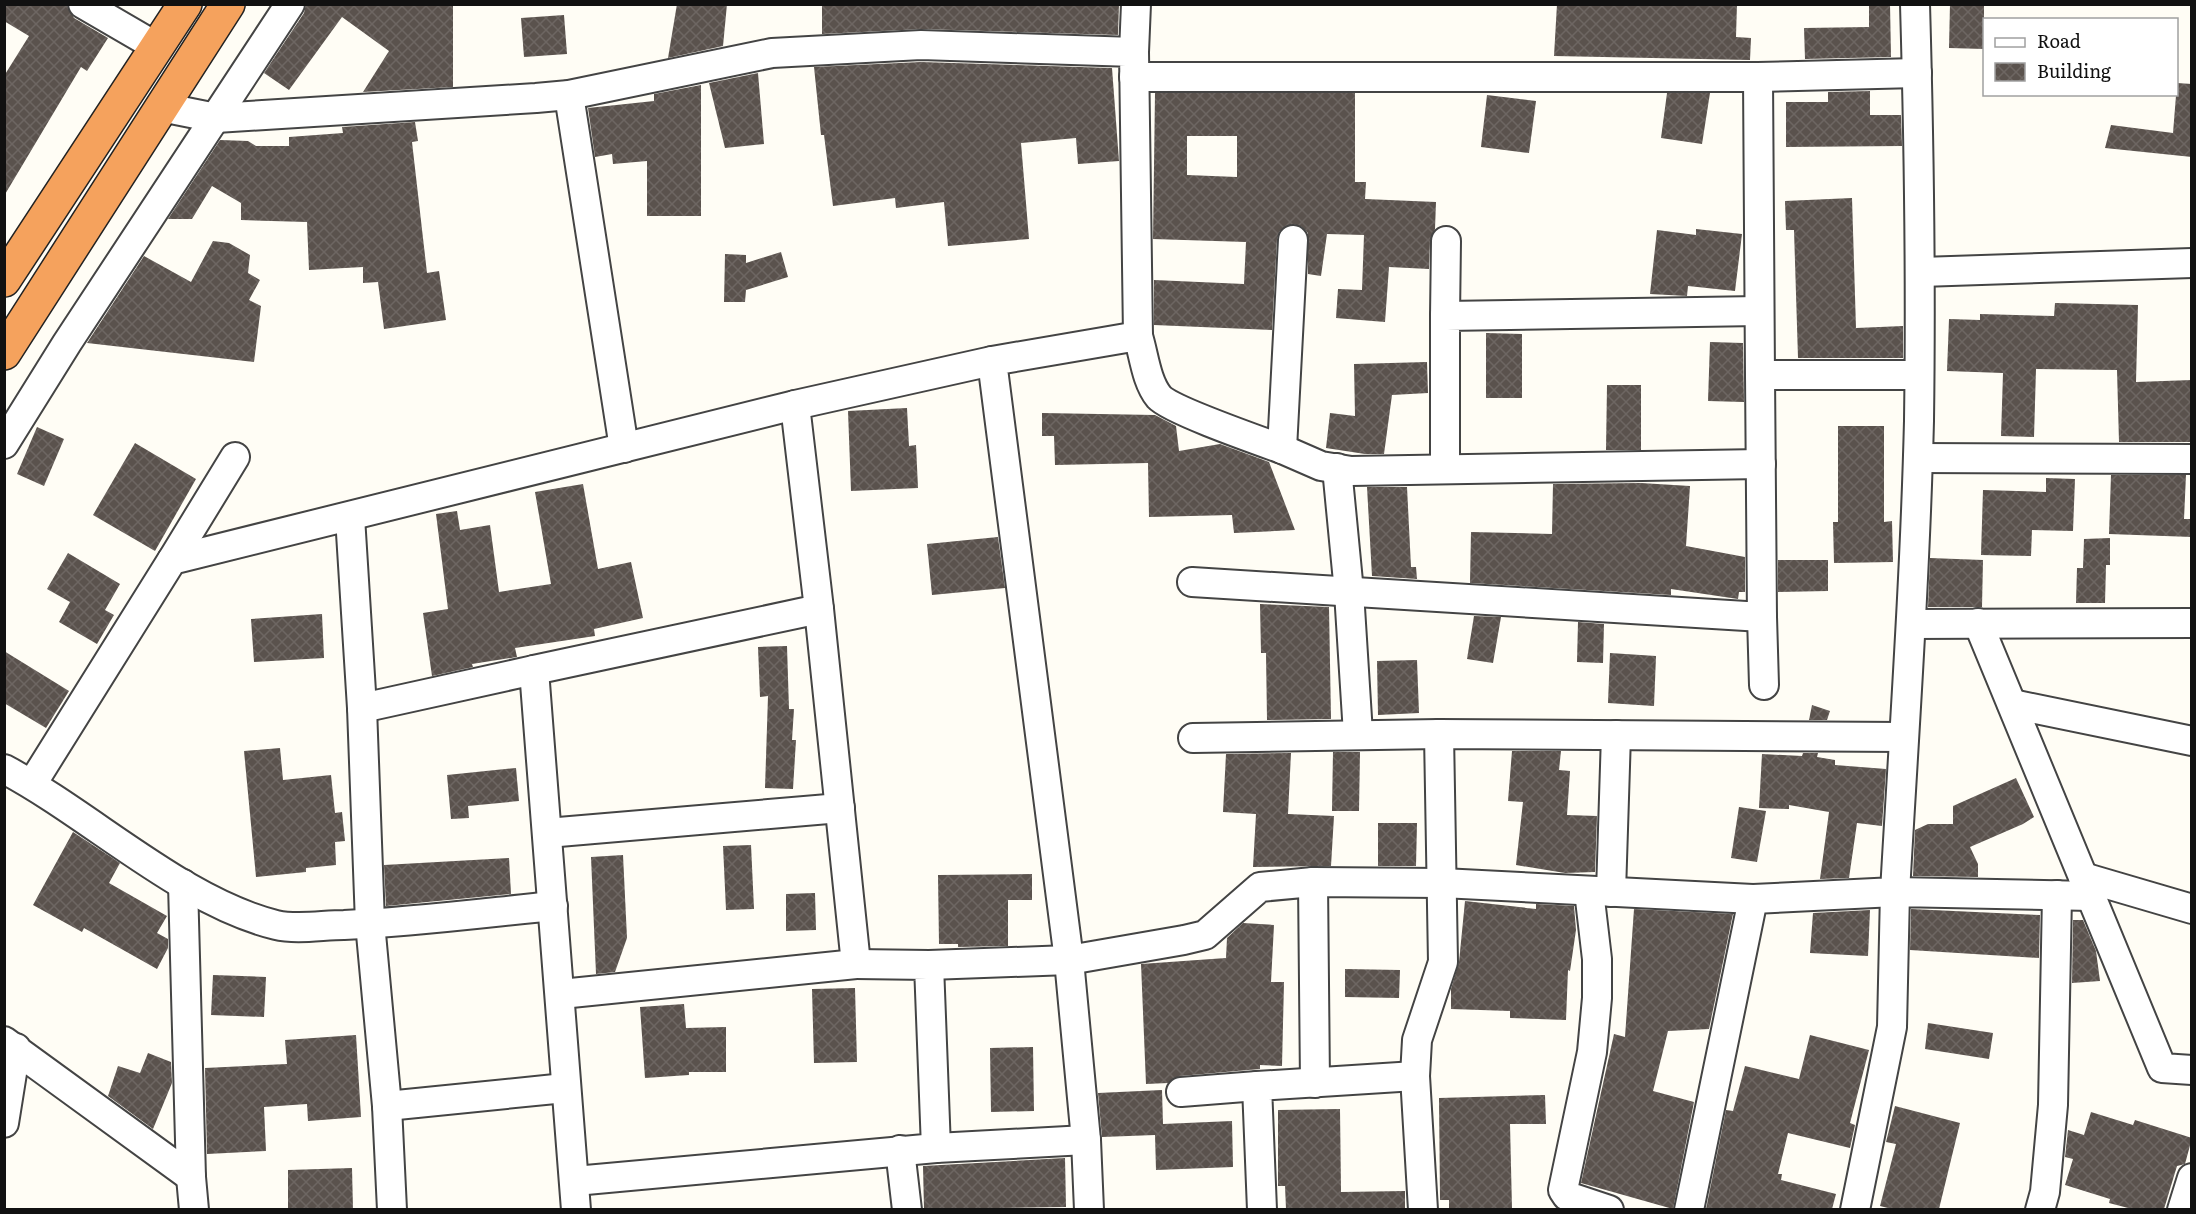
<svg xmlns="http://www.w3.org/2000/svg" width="2196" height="1214" viewBox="0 0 2196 1214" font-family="Literata,serif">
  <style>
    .building { fill: url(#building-cross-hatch); fill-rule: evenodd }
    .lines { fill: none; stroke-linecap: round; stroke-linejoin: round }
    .minor-casing { stroke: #444; stroke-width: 32 }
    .highway-casing { stroke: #222; stroke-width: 36 }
    .minor { stroke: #fff; stroke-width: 28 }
    .highway { stroke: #f5a25d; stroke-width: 33 }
  </style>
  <defs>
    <pattern id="building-cross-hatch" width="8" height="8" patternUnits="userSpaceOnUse" patternTransform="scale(1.5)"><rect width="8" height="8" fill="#5a524d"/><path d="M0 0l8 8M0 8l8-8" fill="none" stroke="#6d6662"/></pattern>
  </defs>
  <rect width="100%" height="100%" fill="#fffdf5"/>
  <g class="building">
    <polygon points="4,4 66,4 74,18 108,38 87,71 81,67 4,196 4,76 29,36 4,21"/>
    <polygon points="306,4 453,4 453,87 363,92 389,51 342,17 289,90 264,73 304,13"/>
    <polygon points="677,4 727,4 723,46 668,58"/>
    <polygon points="822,4 1119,4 1118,35 922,29 822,34"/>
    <polygon points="1557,4 1737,4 1736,37 1751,38 1750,60 1554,56"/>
    <polygon points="1869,4 1890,4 1891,57 1805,59 1804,28 1869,27"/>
    <polygon points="1950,4 1984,4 1984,49 1949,48"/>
    <polygon points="564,15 567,54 524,57 521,18"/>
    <polygon points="921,62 1112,68 1119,161 1078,164 1076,138 1021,143 1029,239 948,246 944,202 896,208 895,198 833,206 824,135 821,135 814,67"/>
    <polygon points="758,73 764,144 725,148 709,83"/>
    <polygon points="2177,83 2192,84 2192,157 2105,148 2111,125 2173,133"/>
    <polygon points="701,85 701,216 647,216 647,161 613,164 612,154 595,157 588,108 654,101 654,94"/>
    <polygon points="1870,91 1870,115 1901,115 1902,146 1786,147 1786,102 1828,102 1828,92"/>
    <path d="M1155 93H1355V182H1366L1365 199 1436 202 1435 229 1430 241 1429 269 1389 267 1385 322 1336 318 1338 289 1362 290 1364 235 1327 234 1321 276 1308 274V233L1302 227 1293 224 1280 231 1277 239 1272 330 1154 325V280L1244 284 1246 242 1153 239ZM1187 136H1237V177L1187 175Z"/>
    <polygon points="1667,93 1710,93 1702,144 1661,138"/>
    <polygon points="1487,95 1536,101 1529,153 1481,147"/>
    <polygon points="415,122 418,141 412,142 427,273 439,271 446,320 384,329 378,282 363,283 363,267 309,270 307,222 241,220 241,203 212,186 192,219 168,219 220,140 248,141 256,146 289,146 289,137 343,133 342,127"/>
    <polygon points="1852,198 1856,328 1903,326 1903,358 1798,358 1794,230 1786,230 1785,201"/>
    <polygon points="1696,229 1742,234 1735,291 1688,286 1687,296 1650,294 1657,230 1696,235"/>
    <polygon points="213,241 229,243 250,255 248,273 260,280 249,300 261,306 254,362 87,343 144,256 191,282"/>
    <polygon points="781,252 788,277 746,290 745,302 724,302 725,254 746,255 746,263"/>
    <polygon points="2055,303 2138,305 2136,382 2192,380 2192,442 2119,442 2117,370 2036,369 2034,437 2001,436 2003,373 1947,371 1949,319 1980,320 1980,314 2054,316"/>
    <polygon points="1486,333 1522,334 1522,398 1486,398"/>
    <polygon points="1710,342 1743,343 1744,402 1708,401"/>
    <polygon points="1427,362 1428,393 1392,395 1384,454 1365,454 1326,448 1330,413 1355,416 1354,364"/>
    <polygon points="1607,385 1641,385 1641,450 1606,450"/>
    <polygon points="907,408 909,446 916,445 918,488 851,491 848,411"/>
    <polygon points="1042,413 1155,415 1176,426 1179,451 1220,444 1269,462 1295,530 1234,533 1232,515 1149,517 1148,463 1055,465 1054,436 1042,436"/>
    <polygon points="1838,426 1884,426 1884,522 1892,521 1893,562 1834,563 1833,522 1838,522"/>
    <polygon points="37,427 64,439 44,486 17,474"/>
    <polygon points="135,443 196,479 155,551 93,515"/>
    <polygon points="2111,475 2186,475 2184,519 2192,519 2192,537 2109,534"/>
    <polygon points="2046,478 2075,479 2073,531 2032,530 2031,556 1981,555 1983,490 2046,492"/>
    <polygon points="1641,483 1690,486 1686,546 1745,557 1745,592 1739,592 1738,599 1671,589 1671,595 1470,583 1471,532 1552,534 1553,484"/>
    <polygon points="583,484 598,569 631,562 643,618 594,629 595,636 515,648 517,657 472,664 473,667 432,676 423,613 448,609 436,514 457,511 460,530 490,525 499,592 551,584 535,492"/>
    <polygon points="1367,487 1407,487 1411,567 1416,567 1417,579 1372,576"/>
    <polygon points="998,537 1005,588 932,595 927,544"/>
    <polygon points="2110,538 2110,565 2106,565 2105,603 2076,603 2077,568 2083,568 2084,539"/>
    <polygon points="68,553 120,584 105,610 114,615 97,644 59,622 70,602 47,589"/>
    <polygon points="1930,558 1983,560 1982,607 1928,607"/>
    <polygon points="1778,560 1828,560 1828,591 1778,592"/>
    <polygon points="1260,604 1329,607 1331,719 1267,720 1266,653 1261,653"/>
    <polygon points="322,614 324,658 254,662 251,619"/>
    <polygon points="1474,616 1501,617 1493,663 1467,659"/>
    <polygon points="1578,622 1604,624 1603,663 1577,662"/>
    <polygon points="787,646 789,709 794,709 792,740 796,740 793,789 765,788 768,696 760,697 758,647"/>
    <polygon points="4,651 69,691 46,728 4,703"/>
    <polygon points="1610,653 1656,656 1654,706 1608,703"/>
    <polygon points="1417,660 1419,713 1378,715 1377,661"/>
    <polygon points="1812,705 1830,711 1827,720 1809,720"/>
    <polygon points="280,748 283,780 331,775 335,813 342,812 345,841 335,842 336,865 306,868 306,872 256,877 244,751"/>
    <polygon points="1512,751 1561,751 1559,770 1570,771 1567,815 1597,816 1595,872 1565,873 1516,865 1523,802 1508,801"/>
    <polygon points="1333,752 1360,752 1359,811 1332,811"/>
    <polygon points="1291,753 1288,814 1334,816 1331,866 1253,867 1256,814 1223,812 1226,754"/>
    <polygon points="1803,753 1818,753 1817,757 1835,760 1835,765 1886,769 1882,826 1857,823 1849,878 1820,879 1829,812 1789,805 1789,809 1759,808 1762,754 1802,756"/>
    <polygon points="516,768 519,801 468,806 469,818 451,819 447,775"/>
    <polygon points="2016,778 2034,817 2023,824 1970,847 1978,864 1978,877 1913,876 1915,830 1928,824 1953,824 1953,806"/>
    <polygon points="1739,807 1766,811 1757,862 1731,858"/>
    <polygon points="1378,823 1417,823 1416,866 1378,866"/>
    <polygon points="73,832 120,863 109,883 167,916 157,933 168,939 168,948 157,969 84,928 82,932 33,905"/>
    <polygon points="751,845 754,909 726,910 723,846"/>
    <polygon points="623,855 627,938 615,972 596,974 591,857"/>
    <polygon points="509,858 511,894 386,906 384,865"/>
    <polygon points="1032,874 1032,900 1008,900 1008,946 958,947 958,944 939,944 938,875"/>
    <polygon points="815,893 816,930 786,931 786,894"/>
    <polygon points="1465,901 1536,909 1536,904 1574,906 1576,930 1570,971 1568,970 1566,1020 1510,1018 1510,1011 1451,1009 1451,989 1459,962"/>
    <polygon points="1634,909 1733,914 1709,1029 1668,1031 1653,1091 1694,1102 1673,1209 1581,1183 1614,1034 1625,1037"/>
    <polygon points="1911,909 2040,915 2039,958 1910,950"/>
    <polygon points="1870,910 1868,956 1810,953 1813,913"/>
    <polygon points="2073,920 2083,920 2096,951 2100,981 2072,983"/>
    <polygon points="1243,923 1274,925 1271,982 1284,982 1282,1066 1260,1065 1260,1069 1180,1076 1168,1083 1146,1084 1141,964 1226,958 1227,938"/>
    <polygon points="1345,969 1400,970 1399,998 1345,997"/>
    <polygon points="213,975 266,977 264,1017 211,1015"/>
    <polygon points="855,988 857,1062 814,1063 812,989"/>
    <polygon points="684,1004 686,1028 726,1027 726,1072 689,1072 689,1075 645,1078 640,1007"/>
    <polygon points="1928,1023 1993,1033 1989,1059 1925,1049"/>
    <polygon points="356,1035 361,1117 308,1121 307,1104 264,1107 266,1151 207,1154 205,1068 287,1064 285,1040"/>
    <polygon points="1810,1035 1869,1050 1850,1123 1855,1125 1850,1148 1788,1133 1778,1174 1782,1174 1781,1180 1836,1194 1832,1209 1706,1209 1726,1110 1733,1111 1745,1066 1799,1079"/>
    <polygon points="1033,1047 1034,1111 991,1112 990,1048"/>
    <polygon points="148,1053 171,1062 172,1083 153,1129 108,1096 118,1066 140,1073"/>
    <polygon points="1162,1090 1163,1124 1232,1121 1233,1167 1156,1170 1155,1135 1102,1137 1098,1093"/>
    <polygon points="1545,1095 1546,1124 1510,1124 1512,1209 1449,1209 1449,1200 1440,1200 1439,1098"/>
    <polygon points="1895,1106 1960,1123 1939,1209 1892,1209 1880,1206 1896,1144 1886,1142"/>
    <polygon points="1340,1109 1341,1192 1405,1191 1405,1209 1286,1209 1285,1186 1278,1186 1278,1110"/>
    <polygon points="2091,1112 2133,1125 2135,1120 2192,1138 2185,1164 2177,1166 2164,1209 2132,1209 2109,1203 2110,1199 2065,1185 2073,1159 2065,1157 2068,1130 2084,1135"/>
    <polygon points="1065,1158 1066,1207 924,1209 923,1166"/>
    <polygon points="352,1168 353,1209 288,1209 288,1170"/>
  </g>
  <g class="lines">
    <g class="minor-casing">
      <g id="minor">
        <polyline points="83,4 157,47"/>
        <polyline points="1134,52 1136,4"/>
        <polyline points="1134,77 1758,77 1917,73"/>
        <polyline points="1758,77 1760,375"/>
        <polyline points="569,95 624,448"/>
        <polyline points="161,107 216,118 536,98 569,95 772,53 921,45 1134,52 1138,336"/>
        <polyline points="1921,272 2192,263"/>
        <polyline points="1445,316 1446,241"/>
        <polyline points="4,444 67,343 290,4"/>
        <polyline points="1282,449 1321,466 1351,471 1761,464"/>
        <polyline points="1918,458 2192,459"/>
        <polyline points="1337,468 1349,592 1358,734"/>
        <polyline points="1445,468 1445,316 1759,311"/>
        <polyline points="350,517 362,708 370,923 387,1106 392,1210"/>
        <polyline points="172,560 235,457"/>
        <polyline points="1192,582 1762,617 1760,375 1919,375"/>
        <polyline points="1762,617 1764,685"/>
        <polyline points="1978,623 2162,1068 2192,1070"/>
        <polyline points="1911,624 2192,623"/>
        <polyline points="534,670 819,609 795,405 992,361"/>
        <polyline points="2012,704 2192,741"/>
        <polyline points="362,708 534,670 576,1210"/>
        <polyline points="1193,738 1439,734"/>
        <path d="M4 769C91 815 182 902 276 925 297 930 323 925 344 925 414 922 483 913 553 906"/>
        <polyline points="32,784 172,560 795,405"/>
        <polyline points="547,833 840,808"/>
        <polyline points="2083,877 2192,909"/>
        <polyline points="1589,891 1597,959 1597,998 1592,1052 1563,1190 1567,1196 1609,1210"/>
        <polyline points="1611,892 1616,735"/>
        <polyline points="929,965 1069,960 1184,940 1205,935 1260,887 1313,882"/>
        <polyline points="561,994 856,964 819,609"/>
        <polyline points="4,1041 191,1177 183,884"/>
        <polyline points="1315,1083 1313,882 1442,883 1753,899"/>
        <polyline points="1181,1092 1257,1086"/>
        <polyline points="387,1106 565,1088"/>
        <polyline points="4,1123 16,1048"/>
        <polyline points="936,1148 1086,1140"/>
        <polyline points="900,1150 907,1210"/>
        <polyline points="191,1177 194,1210"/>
        <polyline points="575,1181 936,1148 929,965 856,964"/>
        <path d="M1089 1210 1086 1140 1069 960 992 361 1138 336C1144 355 1146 381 1159 397 1171 410 1260 441 1282 449L1293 240"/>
        <polyline points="1262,1210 1257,1086 1415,1076"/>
        <polyline points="1423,1210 1415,1076 1417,1040 1443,962 1439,734 1904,737"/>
        <path d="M1689 1210 1753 899 1895 892C1904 735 1915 579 1919 421 1921 282 1919 144 1915 4"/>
        <polyline points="1855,1210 1892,1027 1895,892 2091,896"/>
        <polyline points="2040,1210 2045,1192 2053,1105 2057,895"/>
        <polyline points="2182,1210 2192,1178"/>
      </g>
    </g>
    <g class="highway-casing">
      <g id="highway">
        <polyline points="4,280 185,4"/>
        <polyline points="4,353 228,4"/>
      </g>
    </g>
    <use href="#minor" class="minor"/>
    <use href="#highway" class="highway"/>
  </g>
  <rect width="2196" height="1214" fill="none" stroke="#111111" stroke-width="12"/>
  <rect x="1983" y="18" width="195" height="78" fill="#ffffff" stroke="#a0a0a0" stroke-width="1.5"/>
  <rect x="1995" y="38" width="30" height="9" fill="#ffffff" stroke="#a0a0a0" stroke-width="1.5"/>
  <text x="2037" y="48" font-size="18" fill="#111111">Road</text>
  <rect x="1995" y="63" width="30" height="18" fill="url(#building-cross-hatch)" stroke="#a0a0a0" stroke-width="1.5"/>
  <text x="2037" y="78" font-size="18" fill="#111111">Building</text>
</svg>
